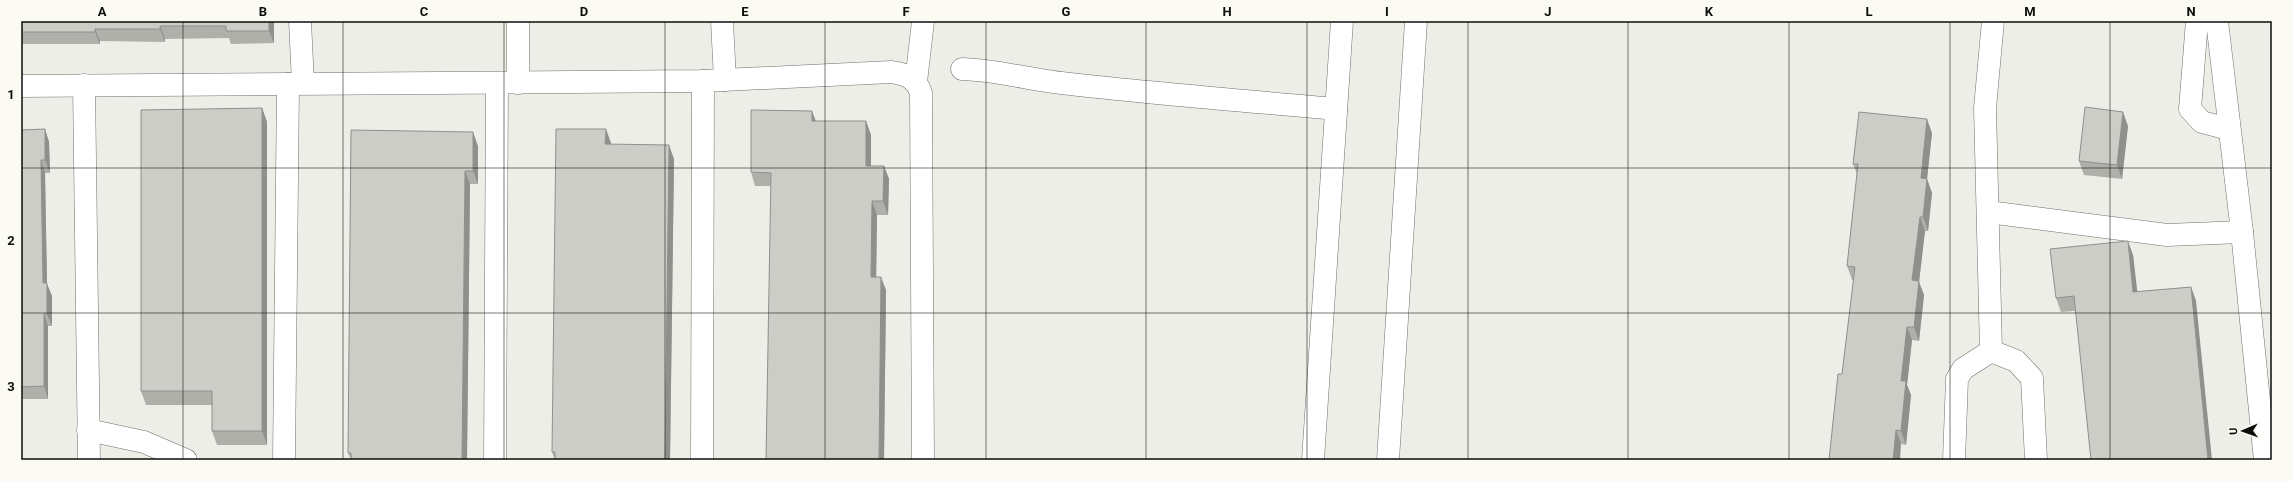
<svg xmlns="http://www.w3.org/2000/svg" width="2293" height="481" viewBox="0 0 2293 481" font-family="Roboto,sans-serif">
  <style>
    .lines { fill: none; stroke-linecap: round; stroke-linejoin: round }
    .minor-casing { stroke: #70716b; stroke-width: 23 }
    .tertiary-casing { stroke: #70716b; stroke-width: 23 }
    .minor { stroke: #fff; stroke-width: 22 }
    .tertiary { stroke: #fff; stroke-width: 22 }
    .wall { fill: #afb0aa }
    .shaded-wall { fill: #8f908b }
    .building { fill: #cccdc6; stroke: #8f908b }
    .grid { fill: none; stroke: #0c0c0a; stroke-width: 1; stroke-opacity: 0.55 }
    .neatline { fill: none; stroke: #0c0c0a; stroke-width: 1.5 }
    .grid-label { font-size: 13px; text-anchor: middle; font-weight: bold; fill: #0c0c0a }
  </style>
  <rect width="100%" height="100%" fill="#edeee7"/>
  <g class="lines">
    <g class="minor-casing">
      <g id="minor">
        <polyline points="300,21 303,83"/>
        <polyline points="722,21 725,80"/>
        <polyline points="2197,21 2190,109 2202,122 2228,129"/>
        <polyline points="2217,21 2242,232 2265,460"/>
        <path d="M962 69C999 70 1034 81 1070 84 1159 94 1247 101 1336 109"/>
        <polyline points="916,82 923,21"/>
        <polyline points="518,83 518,21"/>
        <polyline points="84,85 89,460"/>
        <path d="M21 86 703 81 891 72C906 74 916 78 921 93L923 460"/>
        <polyline points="1988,212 2167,235 2242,232"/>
        <polyline points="1991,351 1985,108 1993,21"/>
        <polyline points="1991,351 2016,361 2032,378 2036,460"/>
        <polyline points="88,430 144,442 186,460"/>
        <polyline points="284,460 288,84"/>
        <polyline points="495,460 497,83"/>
        <polyline points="702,460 703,81"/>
        <polyline points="1954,460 1957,379 1963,369 1991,351"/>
      </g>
    </g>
    <g class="tertiary-casing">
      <g id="tertiary">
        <polyline points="1313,460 1342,21"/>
        <polyline points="1388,460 1416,21"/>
      </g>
    </g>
    <use href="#minor" class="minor"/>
    <use href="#tertiary" class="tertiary"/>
  </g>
  <g class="wall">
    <polygon points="21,21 274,21 274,43 231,44 229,38 165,39 165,42 100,41 100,44 21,44"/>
    <polygon points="262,108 267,122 267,445 217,445 212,431 212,405 146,405 141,391"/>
    <polygon points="816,121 866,121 871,135 871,166 884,166 889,179 888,215 877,215 876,277 886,290 884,460 766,460 771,186 755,186 751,172"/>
    <polygon points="2128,126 2122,179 2084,175 2079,161"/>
    <polygon points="45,129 49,142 50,173 45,173 47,284 52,296 52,326 48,326 48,399 21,399 21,130"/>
    <polygon points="351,130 478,146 478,184 470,184 467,460 351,460 348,453"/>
    <polygon points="1932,133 1927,179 1932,193 1928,231 1925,231 1919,282 1924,295 1919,341 1912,340 1907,385 1911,395 1906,445 1901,444 1842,374 1854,280 1852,280 1847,266 1857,174 1853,164"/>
    <polygon points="611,143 611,144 674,159 670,460 555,460 552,452"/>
    <polygon points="2133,255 2137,292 2191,287 2196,301 2061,312 2056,298"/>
  </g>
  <g class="shaded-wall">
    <polygon points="269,21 274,21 274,43 269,31"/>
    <polygon points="160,26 165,39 165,42 160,29"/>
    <polygon points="95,29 100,41 100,44 95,32"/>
    <polygon points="262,108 267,122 267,445 262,431"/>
    <polygon points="812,111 817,124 812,121"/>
    <polygon points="2123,112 2128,126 2122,179 2117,165"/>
    <polygon points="1927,119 1932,133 1927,179 1932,193 1928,231 1923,217 1921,178"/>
    <polygon points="866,121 871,135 871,179 866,166"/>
    <polygon points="45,129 49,142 50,173 45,160"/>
    <polygon points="606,129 611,143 610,158 605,144"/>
    <polygon points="473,132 478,146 478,184 473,171"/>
    <polygon points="669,145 674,159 670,460 665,460"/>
    <polygon points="41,160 45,173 47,284 52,296 52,326 47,314 43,283"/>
    <polygon points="884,166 889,179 888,215 883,201"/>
    <polygon points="465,171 470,184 467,460 462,460"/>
    <polygon points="872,201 877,215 876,290 871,277"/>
    <polygon points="1920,217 1925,231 1919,282 1924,295 1919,341 1914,327 1912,280"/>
    <polygon points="2128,241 2133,255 2139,306 2133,292"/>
    <polygon points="881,277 886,290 884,460 879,460"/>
    <polygon points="2191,287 2196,301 2212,460 2208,460"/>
    <polygon points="44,314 48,326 48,399 44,386"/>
    <polygon points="1907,327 1912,340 1907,385 1911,395 1906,445 1901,431 1901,381"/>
    <polygon points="1896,430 1901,444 1900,460 1893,460"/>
  </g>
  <g class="building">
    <polygon points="21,21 269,21 269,31 226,31 226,26 160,26 160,29 95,29 95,32 21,32"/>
    <polygon points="2085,107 2123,112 2117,165 2079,161"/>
    <polygon points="262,108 262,431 212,431 212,391 141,391 141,110"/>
    <polygon points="751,110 812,111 812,121 866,121 866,166 884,166 883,201 872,201 871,277 881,277 879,460 766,460 771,173 751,172"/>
    <polygon points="1859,112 1927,119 1921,178 1927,179 1923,217 1920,217 1912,280 1919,281 1914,327 1907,327 1901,381 1906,381 1901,431 1896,430 1893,460 1829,460 1838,374 1842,374 1855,267 1847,266 1858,164 1853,164"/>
    <polygon points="45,129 45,160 41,160 43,283 47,283 47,314 44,314 44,386 21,387 21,130"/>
    <polygon points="556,129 606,129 605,144 669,145 665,460 555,460 555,452 552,452"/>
    <polygon points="351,130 473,132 473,171 465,171 462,460 351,460 351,453 348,453"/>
    <polygon points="2128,241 2133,292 2191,287 2208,460 2091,460 2074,296 2056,298 2050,249"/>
  </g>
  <path class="grid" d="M183 21V460M343 21V460M504 21V460M665 21V460M825 21V460M986 21V460M1146 21V460M1307 21V460M1468 21V460M1628 21V460M1789 21V460M1950 21V460M2110 21V460M21 168H2272M21 313H2272"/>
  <rect width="2293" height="481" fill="none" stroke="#fbfbf4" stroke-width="44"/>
  <g transform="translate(2243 431) rotate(268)" stroke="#fbfbf4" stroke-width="3" paint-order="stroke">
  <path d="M0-3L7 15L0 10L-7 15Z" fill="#0c0c0a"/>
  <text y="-6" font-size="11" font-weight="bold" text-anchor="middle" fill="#0c0c0a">U</text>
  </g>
  <rect x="22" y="22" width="2249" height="437" class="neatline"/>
  <g class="grid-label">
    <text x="102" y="16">A</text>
    <text x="263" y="16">B</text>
    <text x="424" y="16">C</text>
    <text x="584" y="16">D</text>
    <text x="745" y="16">E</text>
    <text x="906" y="16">F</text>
    <text x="1066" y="16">G</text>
    <text x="1227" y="16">H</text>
    <text x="1387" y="16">I</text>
    <text x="1548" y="16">J</text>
    <text x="1709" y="16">K</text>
    <text x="1869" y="16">L</text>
    <text x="2030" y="16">M</text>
    <text x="2191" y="16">N</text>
    <text x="11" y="99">1</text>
    <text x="11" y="245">2</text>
    <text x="11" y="391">3</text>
  </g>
</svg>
